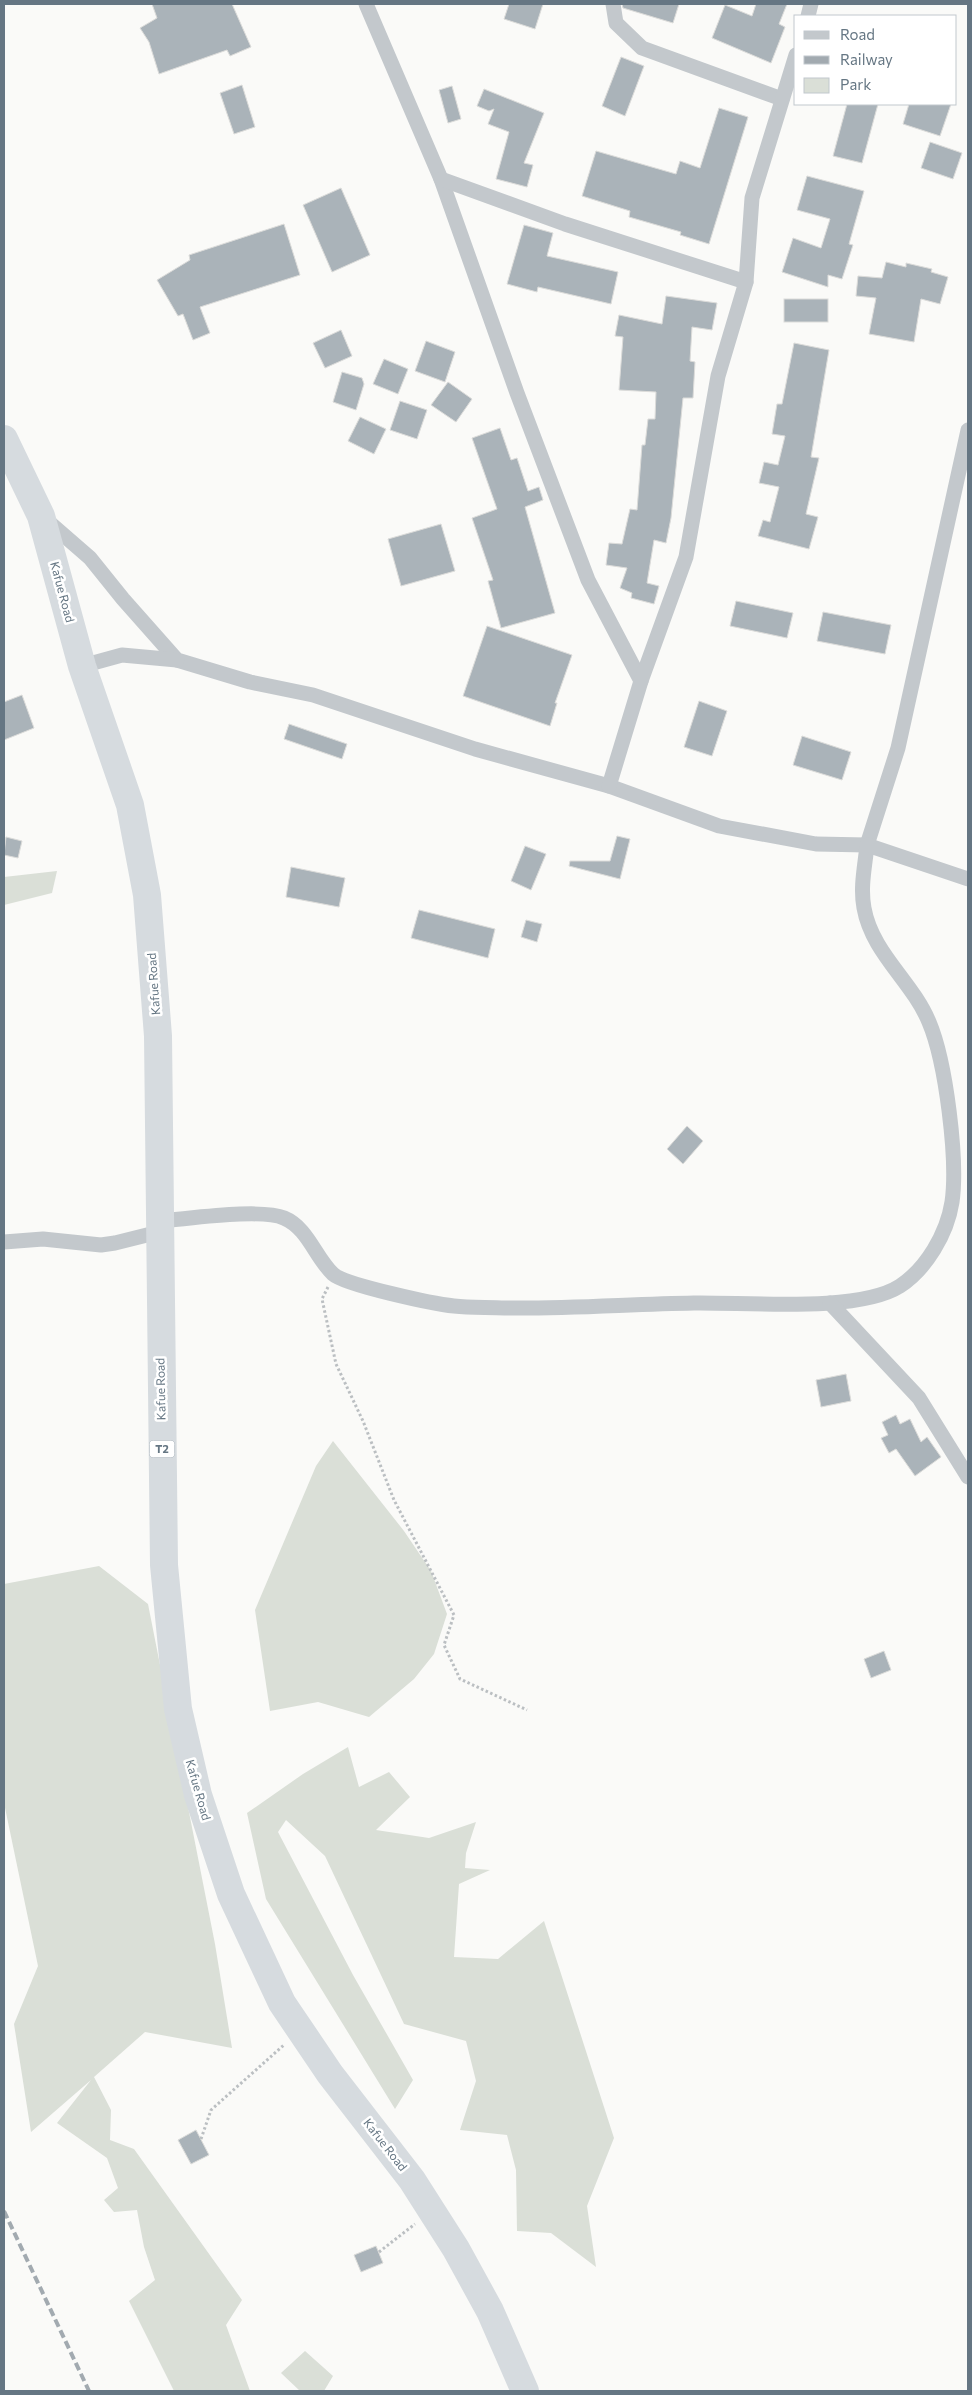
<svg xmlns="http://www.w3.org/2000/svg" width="972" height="2395" viewBox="0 0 972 2395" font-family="Commissioner,sans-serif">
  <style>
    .green { fill: #dadfd7 }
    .building { fill: #aab3b9; stroke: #dcdcda }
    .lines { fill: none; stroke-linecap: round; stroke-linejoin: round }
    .path { stroke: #bbbfc2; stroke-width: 3; stroke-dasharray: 2.5 2.5; stroke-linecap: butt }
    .street { stroke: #c3c8cc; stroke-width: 15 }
    .highway { stroke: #d6dbdf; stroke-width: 28 }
    .rail { stroke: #a2aab0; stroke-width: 4; stroke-dasharray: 8 4; stroke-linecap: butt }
    .labels { text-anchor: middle; stroke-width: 5; stroke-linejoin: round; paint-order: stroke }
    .shield { fill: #fff; stroke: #939fa8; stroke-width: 1 }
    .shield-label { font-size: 11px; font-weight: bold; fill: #657683 }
    .street-label { font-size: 12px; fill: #657683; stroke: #fff }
  </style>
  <rect width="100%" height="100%" fill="#fafaf8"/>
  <g class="green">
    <polygon points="57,871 52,893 4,905 4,877"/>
    <polygon points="333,1441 404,1531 431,1571 447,1614 434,1654 414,1679 369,1717 318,1702 270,1711 255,1610 316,1466"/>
    <polygon points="99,1566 148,1604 215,1944 232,2048 145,2032 94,2077 111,2110 110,2140 134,2149 242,2300 226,2325 250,2391 174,2391 129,2301 155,2280 144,2247 137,2210 114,2212 104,2200 118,2188 107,2158 57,2123 91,2080 31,2132 14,2024 38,1966 4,1803 4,1584"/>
    <polygon points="348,1747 359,1787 389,1772 410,1797 376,1830 429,1838 476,1822 466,1853 465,1868 490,1870 459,1884 454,1957 498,1959 544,1921 614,2138 587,2206 596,2267 551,2233 517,2231 516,2170 507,2135 460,2130 476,2081 466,2041 404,2024 325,1856 286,1820 278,1832 353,1975 413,2080 395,2109 266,1899 247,1813 303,1774"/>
    <polygon points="305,2351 333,2376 324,2391 300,2391 281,2373"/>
  </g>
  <g class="building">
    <polygon points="152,4 232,4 251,47 230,56 227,50 159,74 149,42 140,28 157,18"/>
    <polygon points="509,4 543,4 535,29 504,19"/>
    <polygon points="622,4 679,4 673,23 623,8"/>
    <polygon points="756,4 787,4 779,24 785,27 771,63 712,38 725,5 752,16"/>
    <polygon points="621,57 644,66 625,116 602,106"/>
    <polygon points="242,85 255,127 234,134 220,93"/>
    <polygon points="452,86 461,119 448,123 439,90"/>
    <polygon points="484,89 544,113 524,163 533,165 527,187 496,179 509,132 488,124 494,109 489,111 477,106"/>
    <polygon points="847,104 878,104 862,163 833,156"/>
    <polygon points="909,104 951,104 940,136 903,124"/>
    <polygon points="719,108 748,117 709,244 680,235 681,232 629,217 630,211 582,196 596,151 676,174 680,161 700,168"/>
    <polygon points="930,142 962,153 953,179 921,168"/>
    <polygon points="807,176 864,191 849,244 853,245 842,279 828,275 828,287 782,272 793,238 821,248 830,219 797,210"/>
    <polygon points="341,188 370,255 332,272 303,205"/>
    <polygon points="284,224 300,275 200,307 210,333 193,340 183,314 178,316 157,280 190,260 189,255"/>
    <polygon points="524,225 553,233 547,256 618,272 611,304 538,287 537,292 507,284"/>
    <polygon points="886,262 906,267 906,263 932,269 931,272 948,277 940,304 921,299 914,342 869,334 876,298 856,296 858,276 882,278"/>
    <polygon points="666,296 717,303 712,330 692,327 690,361 695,362 693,398 683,398 671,518 666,543 654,540 647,583 659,586 654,604 631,598 632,593 620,588 627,568 606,565 609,543 622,544 630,509 637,510 642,445 645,445 648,419 655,419 656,392 619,390 623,337 615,336 619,315 662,324"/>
    <rect x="784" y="299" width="44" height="23"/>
    <polygon points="341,330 352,356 325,368 313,343"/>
    <polygon points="426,341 455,352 445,382 415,371"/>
    <polygon points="794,343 829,350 811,457 819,458 806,514 818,517 809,549 758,536 763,520 770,522 779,487 759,483 764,462 778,465 785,436 772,434 777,404 782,404"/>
    <polygon points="384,359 408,369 398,394 373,384"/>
    <polygon points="342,372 362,378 364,384 356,410 333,402"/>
    <polygon points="448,382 472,399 456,422 431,405"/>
    <polygon points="400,401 427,410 417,439 390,430"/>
    <polygon points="360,417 386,429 374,454 348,441"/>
    <polygon points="500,428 511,460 517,458 528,491 539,487 543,500 525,507 555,613 501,628 488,581 493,580 472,518 497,509 472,438"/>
    <polygon points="441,524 455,571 401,586 388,539"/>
    <polygon points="736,601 793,613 787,638 730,626"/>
    <polygon points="823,612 891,625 885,654 817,641"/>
    <polygon points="487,626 572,655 555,703 557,703 550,726 463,696"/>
    <polygon points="22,695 34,728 4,740 4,702"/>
    <polygon points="699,701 727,711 712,756 684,747"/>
    <polygon points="289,724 347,744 342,759 284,739"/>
    <polygon points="802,736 851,752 842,780 793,765"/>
    <polygon points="617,836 630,839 620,879 569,866 570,861 610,861"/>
    <polygon points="6,837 22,841 18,858 4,855"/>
    <polygon points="525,846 546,854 531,890 511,881"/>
    <polygon points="291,867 345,878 339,907 286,897"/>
    <polygon points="419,910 495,929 488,958 411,938"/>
    <polygon points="526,920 542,924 537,942 521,937"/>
    <polygon points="687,1126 703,1141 683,1164 667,1149"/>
    <polygon points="846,1374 851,1401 821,1407 816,1380"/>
    <polygon points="896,1415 900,1424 910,1419 921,1442 927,1437 941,1457 915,1476 896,1449 889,1453 881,1438 888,1435 882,1422"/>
    <polygon points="884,1651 891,1670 871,1678 864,1659"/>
    <polygon points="196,2130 209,2155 191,2164 178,2140"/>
    <polygon points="376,2246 383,2263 361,2272 354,2255"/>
  </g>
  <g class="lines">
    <g class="path">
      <polyline points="328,1287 322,1299 336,1364 363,1421 394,1500 454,1615 444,1645 460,1679 527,1710"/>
      <polyline points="201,2139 211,2110 285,2044"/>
      <polyline points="379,2252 415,2224"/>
    </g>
    <g class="street">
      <polyline points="366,4 441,179 517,393 588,580 641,681"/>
      <polyline points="613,4 616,23 642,48 782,99"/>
      <polyline points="808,16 811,4"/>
      <polyline points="441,179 565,224 746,282"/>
      <polyline points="44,518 90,558 123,599 177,660 250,682 313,695 475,749 609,786 719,826 816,844 867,845 898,748 968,430"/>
      <polyline points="82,666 122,655 177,660"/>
      <polyline points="609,786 641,681 686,557 718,376 746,282 752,198 796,55"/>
      <path d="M159 1221C188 1219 261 1208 284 1218 308 1228 315 1257 333 1274 345 1285 434 1304 454 1306 471 1308 488 1307 505 1308 568 1309 631 1304 694 1303 746 1302 858 1313 900 1286 926 1269 947 1234 952 1202 958 1160 946 1062 929 1022 912 981 872 953 864 908 860 887 865 866 867 845L968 879"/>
      <polyline points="4,1242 43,1239 101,1245 115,1243 159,1232"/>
      <polyline points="830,1303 919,1398 968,1477"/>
    </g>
    <polyline class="highway" points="4,439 41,516 82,666 130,805 147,895 158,1036 164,1565 178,1709 198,1795 231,1894 282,2003 330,2074 412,2180 456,2249 490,2311 525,2391"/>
    <polyline class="rail" points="4,2211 89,2391"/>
  </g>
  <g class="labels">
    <rect class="shield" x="149.5" y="1440.5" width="25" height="17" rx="4"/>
    <g class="shield-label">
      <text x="162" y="1453">T2</text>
    </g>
    <g class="street-label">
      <text transform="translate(62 592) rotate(75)" y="4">Kafue Road</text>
      <text transform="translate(154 984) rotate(-94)" y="4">Kafue Road</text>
      <text transform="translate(161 1389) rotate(-91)" y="4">Kafue Road</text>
      <text transform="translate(198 1790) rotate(74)" y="4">Kafue Road</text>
      <text transform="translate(385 2145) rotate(52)" y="4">Kafue Road</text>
    </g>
  </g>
  <rect width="972" height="2395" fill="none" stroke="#657683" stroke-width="10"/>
  <rect x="794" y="15" width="162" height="90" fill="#ffffff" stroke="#c1c8cd"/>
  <rect x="804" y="31" width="25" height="8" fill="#c3c8cc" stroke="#c1c8cd"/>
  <text x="840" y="40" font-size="15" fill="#657683">Road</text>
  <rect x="804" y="56" width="25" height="8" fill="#a2aab0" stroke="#c1c8cd"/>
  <text x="840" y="65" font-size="15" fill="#657683">Railway</text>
  <rect x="804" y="78" width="25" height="15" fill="#dadfd7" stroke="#c1c8cd"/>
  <text x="840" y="90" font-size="15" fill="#657683">Park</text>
</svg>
